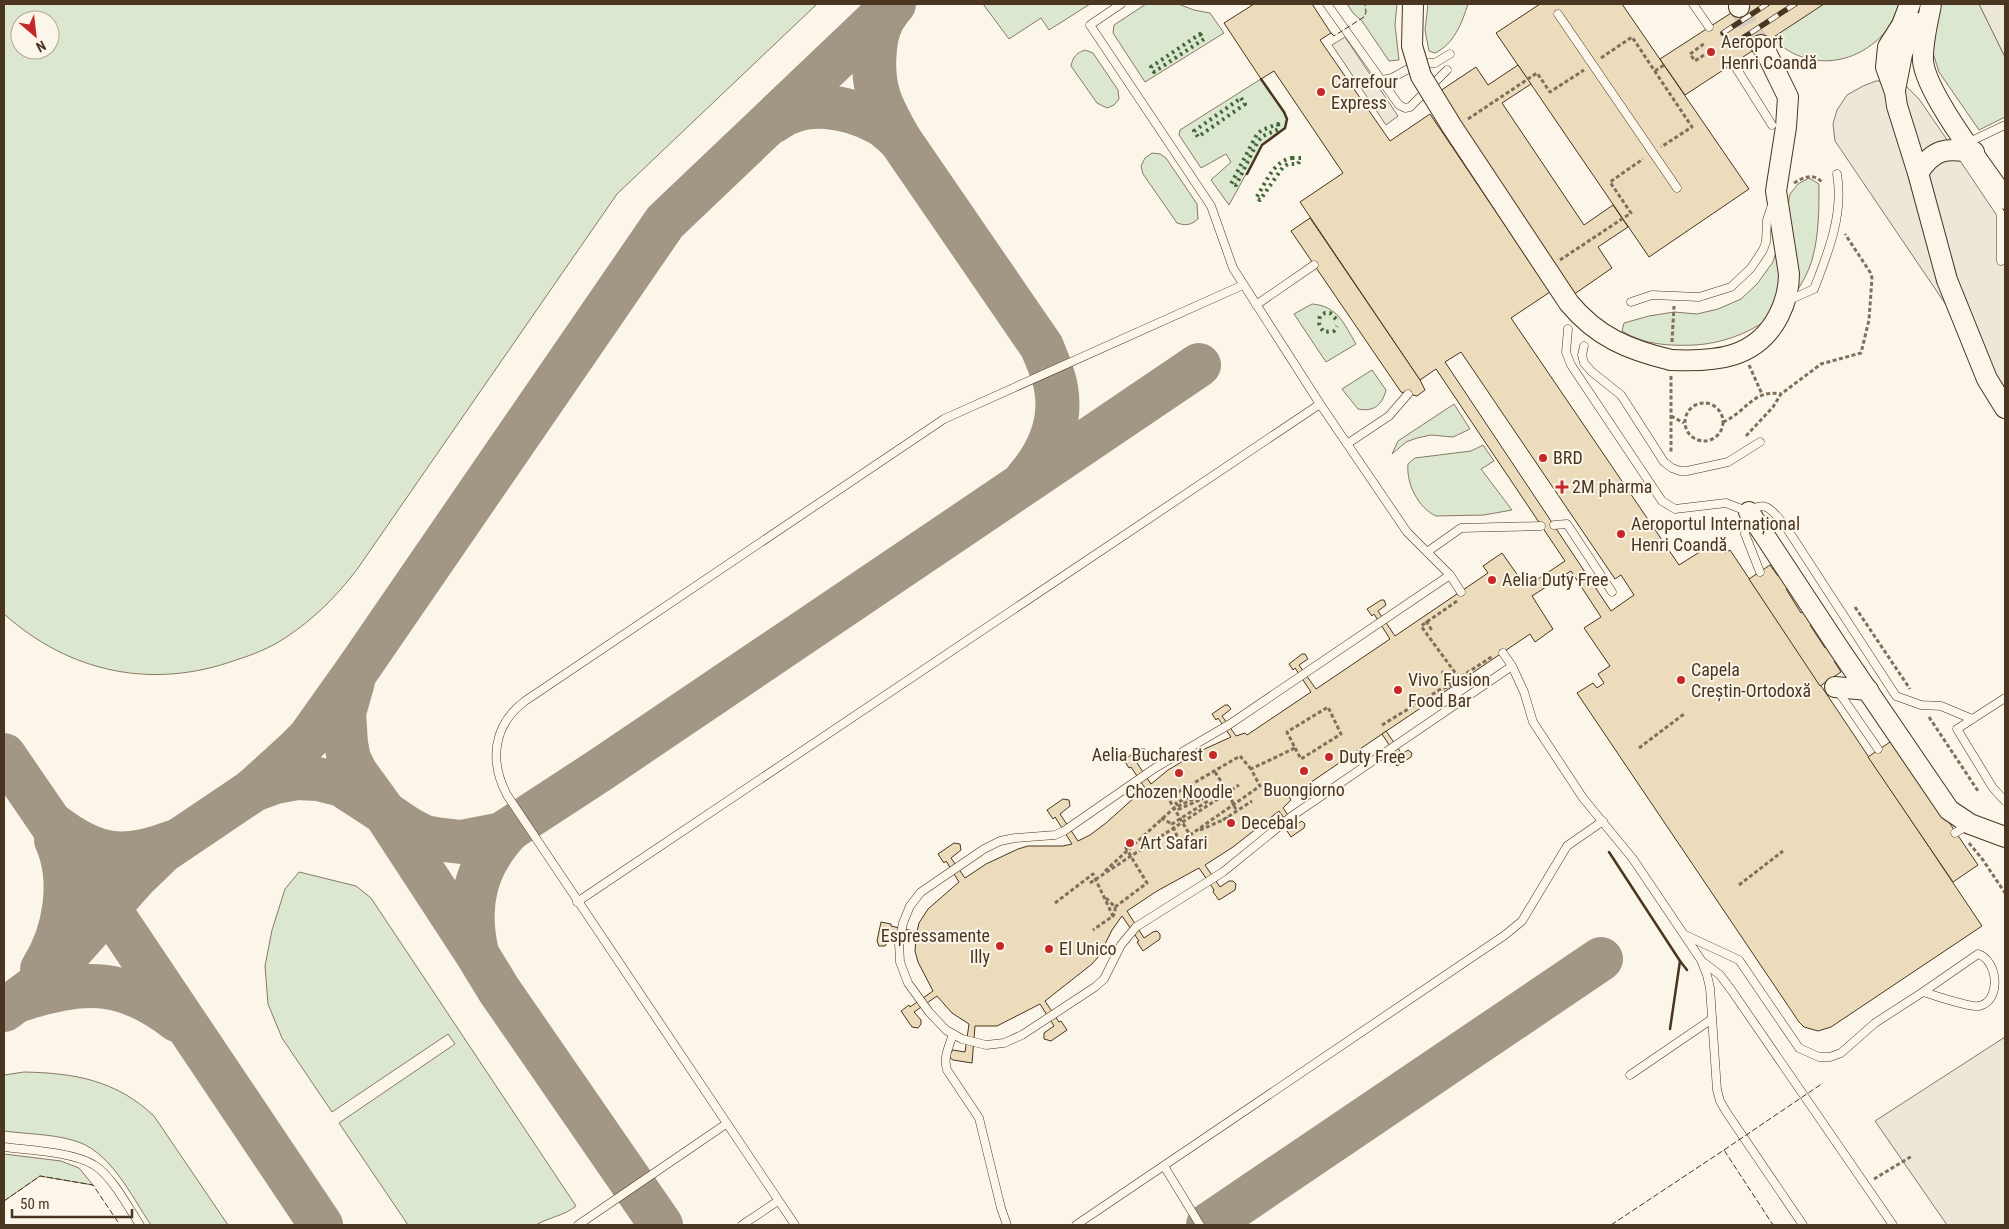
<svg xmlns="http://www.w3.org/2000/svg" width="2009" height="1229" viewBox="0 0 2009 1229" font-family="'Roboto Condensed',sans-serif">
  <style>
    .green { fill: #dce7d0; stroke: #887966; fill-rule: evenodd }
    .parking { fill: #ede7d9; stroke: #887966 }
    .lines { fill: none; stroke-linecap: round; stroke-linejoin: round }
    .taxiway { stroke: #a29684; stroke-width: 44 }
    .building { fill: #ecdcbc; stroke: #4a3520; fill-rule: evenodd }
    .secondary-tunnel { stroke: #d8cfc1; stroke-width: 20; stroke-dasharray: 20 10; stroke-linecap: butt }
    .lane-casing { stroke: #4a3520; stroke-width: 9 }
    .secondary-casing { stroke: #4a3520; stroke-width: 22 }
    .path { stroke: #7f6f5c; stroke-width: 3; stroke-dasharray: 4 2.5; stroke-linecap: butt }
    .lane { stroke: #fbf6e9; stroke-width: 8 }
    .secondary { stroke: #fbf6e9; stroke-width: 20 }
    .rail-casing { stroke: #4a3520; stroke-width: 5.5 }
    .rail { stroke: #fbf6e9; stroke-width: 4; stroke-dasharray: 11; stroke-linecap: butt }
    .secondary-bridge-casing { stroke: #4a3520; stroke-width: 22; stroke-linecap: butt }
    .secondary-bridge { stroke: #fbf6e9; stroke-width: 20 }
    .hedge { stroke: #436837; stroke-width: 4; stroke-dasharray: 2.5 4; stroke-linecap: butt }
    .fence { stroke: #4a3520; stroke-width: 1; stroke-dasharray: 6 2.5; stroke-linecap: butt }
    .wall { stroke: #4a3520; stroke-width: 2.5 }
    .poi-dot { fill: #c62828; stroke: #fbf6e9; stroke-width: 2 }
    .labels { text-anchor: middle; stroke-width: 4; stroke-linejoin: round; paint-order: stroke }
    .poi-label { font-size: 18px; fill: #4a3520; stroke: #fbf6e9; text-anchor: start }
  </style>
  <rect width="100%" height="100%" fill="#fbf6e9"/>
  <g class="green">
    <path d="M4 4H817L617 194 358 568C337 596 314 619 285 638 270 648 252 655 236 660 153 690 70 673 4 614ZM20 20H50V50H20Z"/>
    <polygon points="983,4 1090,4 1049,30 1041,18 1009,39"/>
    <polygon points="1146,4 1178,4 1194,10 1210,13 1224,33 1145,82 1113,33 1114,25"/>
    <polygon points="1347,4 1397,4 1395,25 1399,60 1389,61 1362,21 1353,13"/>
    <path d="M1428 4H1468C1462 23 1454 44 1435 53L1429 51 1425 30Z"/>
    <path d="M1752 4H1899C1894 18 1888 32 1875 42 1837 74 1784 64 1760 21 1757 15 1754 10 1752 4Z"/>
    <polygon points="1936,4 1979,4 2005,57 2005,117 1979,130 1939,72 1933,53"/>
    <path d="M1085 50 1093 53 1118 90 1119 99 1114 105 1107 108 1097 103 1071 66C1073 57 1076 53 1085 50Z"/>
    <polygon points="1261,79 1284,112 1287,119 1285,128 1262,145 1229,205 1211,180 1231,162 1226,154 1201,168 1179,135 1180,130"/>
    <path d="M1152 153 1160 154 1166 158 1197 204 1198 219C1191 225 1186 226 1177 223L1143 174 1141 166 1145 158Z"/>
    <path d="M1809 178 1819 184C1819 210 1819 235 1812 260 1797 310 1745 342 1695 345 1669 346 1645 345 1622 331L1624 323 1649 316 1674 312 1697 314 1718 309 1741 299 1757 284 1773 262 1784 225 1790 194 1798 184Z"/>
    <path d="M1312 304C1338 306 1344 324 1356 344L1326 362 1294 314Z"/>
    <path d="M1372 370 1386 390C1382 406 1373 412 1358 409L1342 389Z"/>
    <polygon points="1454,404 1470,429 1453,437 1431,435 1417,438 1406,442 1392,454 1398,441"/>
    <path d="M1483 445 1494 461 1481 469 1512 510 1484 515 1436 516C1418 508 1406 483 1408 464L1415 458 1471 451Z"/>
    <path d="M299 872 356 886 371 898 576 1206C564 1216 549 1217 536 1225H408L339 1123 455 1044 448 1034 332 1112 282 1038 268 1004 265 966 272 930 285 889Z"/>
    <path d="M24 1072C74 1073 116 1080 154 1116L228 1225H151C131 1196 110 1149 72 1140 51 1134 26 1134 4 1131V1075Z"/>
    <polygon points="4,1154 61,1161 79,1168 93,1185 40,1176 4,1201"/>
  </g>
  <g class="parking">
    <polygon points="1979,4 2005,4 2005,57"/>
    <polygon points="1345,37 1398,116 1386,125 1332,45"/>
    <polygon points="1876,81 1891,81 1907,87 1919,99 2005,224 2005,392 1835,141 1833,124 1837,110 1847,95 1863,86"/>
    <polygon points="2005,1037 2005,1225 1947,1225 1875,1121"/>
  </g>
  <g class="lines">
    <g class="taxiway">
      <path d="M890 9C880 21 876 33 875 49 871 88 881 107 900 140L1042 347C1047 360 1054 374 1056 388 1062 421 1049 453 1027 478"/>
      <path d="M774 121C804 98 848 106 879 123 887 127 894 135 900 140"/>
      <polyline points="353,681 344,713 346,744 349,759 356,773 385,813 409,829 424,837 435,839 461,842 502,834 603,768 1199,365"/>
      <polyline points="4,755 93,885 321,1225"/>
      <polyline points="253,790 275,782 297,778 318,779 342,785 385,813 477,954 499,990 661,1225"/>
      <path d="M55 826C96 857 125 861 173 842"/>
      <path d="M477 953C466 905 475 866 509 830"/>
      <path d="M42 969C65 933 74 880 56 840"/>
      <path d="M23 999C85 979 124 979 177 1020"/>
      <polyline points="4,1010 34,988 52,972 135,878 163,851 252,791 296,751 309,738 358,669 665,222 894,4"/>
      <polyline points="1208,1225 1601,959"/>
    </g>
  </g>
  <g class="building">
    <path d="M1254 4H1312L1331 33 1320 40 1390 141 1430 114 1550 292 1511 318 1679 565 1706 548 1711 550 1712 544 1716 542 1723 545 1725 553 1730 550 1982 926 1831 1027 1818 1031 1804 1027 1799 1022 1577 693 1593 683 1597 688 1604 683 1598 674 1610 666 1584 628 1601 617 1571 571 1532 596 1553 629 1535 642 1530 634 1289 797 1291 800 1283 808 1295 825 1302 821 1305 824 1304 828 1291 837 1287 831 1291 828 1279 811 1233 847 1205 865 1220 887 1229 881H1233L1236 884 1235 890 1219 900 1213 892 1214 890 1199 868 1157 891 1127 911 1144 938 1153 932 1157 931 1160 934V939L1143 951 1137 942 1139 941 1122 916 1112 930 1099 956 1092 964 1045 1001 1059 1022 1061 1021 1067 1030 1051 1041 1044 1039V1033L1054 1026 1040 1004 997 1026H975L972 1063 953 1060 950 1058 949 1055 953 1050 965 1052 969 1024 952 1013 937 996 914 1012 921 1020V1024L918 1028 912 1027 901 1011 909 1005 910 1007 933 991 918 962 915 951 916 938 889 933 887 943 885 946H879L877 941 881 922 891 924V926L917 932 919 923 928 909 959 882 946 861 944 863 938 854 954 843 960 844 961 850 951 858 965 878 986 864 1018 849 1028 846H1063L1072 844 1055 817 1053 819 1047 810 1063 799 1069 800 1070 806 1060 814 1078 841 1090 835 1106 823 1145 788 1131 767 1129 768 1124 760 1139 749H1145L1147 754 1145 758 1137 763 1151 784 1168 770 1198 752 1231 737 1218 718 1216 720 1212 714 1225 705H1228L1231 709 1222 716 1236 736 1245 733 1247 735 1311 692 1295 668 1293 670 1289 664 1302 654H1305L1308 659 1299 665 1316 689 1390 639 1374 614 1372 616 1367 609 1381 600H1384L1386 605 1378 611 1395 636 1488 573 1483 566 1502 553 1526 587 1565 561 1436 369 1420 380 1300 202 1343 173 1274 71 1261 79 1224 23ZM1461 352 1615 579 1621 575 1634 595 1611 611 1445 362Z"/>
    <polygon points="1540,4 1622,4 1749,189 1649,257 1496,33"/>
    <polygon points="1745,4 1824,4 1685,95 1660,59"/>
    <polygon points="1518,65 1531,84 1502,103 1584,225 1613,205 1628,227 1598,247 1612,268 1573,295 1437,93 1476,67 1488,85"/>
    <polygon points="1310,218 1420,380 1425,390 1417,396 1401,392 1291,231"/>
    <polygon points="1770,565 1778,576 1783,573 1791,586 1786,589 1801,613 1807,609 1815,621 1810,625 1825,648 1832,644 1840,657 1834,661 1841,672 1820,686 1749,579"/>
    <polygon points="1386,731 1402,754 1397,757 1382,734"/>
    <polygon points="1893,740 1978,865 1953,882 1868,757"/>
    <polygon points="1408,750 1412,753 1411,757 1397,766 1393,760"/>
  </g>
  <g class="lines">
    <polyline class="secondary-tunnel" points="1739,7 1748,25 1761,45"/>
    <g class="lane-casing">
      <g id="lane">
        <polyline points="1121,4 1090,25 1211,206 1233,268 1320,404 1407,532 1450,575 1461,592"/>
        <polyline points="1327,4 1399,105 1405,108 1410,107 1447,70"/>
        <polyline points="1693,4 1709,27"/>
        <polyline points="1558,14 1677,188"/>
        <polyline points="1733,63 1772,125"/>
        <polyline points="1382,80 1392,78 1419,63 1435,63 1450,54"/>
        <polyline points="1967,143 2005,125"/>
        <polyline points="1960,153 2001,214 2001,261"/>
        <path d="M1787 301 1814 289C1828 253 1844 214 1837 174"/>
        <polyline points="1631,302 1652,295 1699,297 1731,287 1751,268 1763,250 1766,242 1767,220 1772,205"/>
        <polyline points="1256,305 1314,265"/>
        <path d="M1568 329 1566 352 1571 365 1662 501 1675 509 1726 503 1749 512C1765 498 1773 512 1784 524L1896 696 1921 705 1941 706 1972 719"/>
        <polyline points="1584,346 1582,355 1584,363 1592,372 1621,395 1664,462 1672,468 1680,471 1687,471 1728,462 1760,442"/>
        <polyline points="1347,444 1389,416 1408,394"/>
        <polyline points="1752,520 1746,527 1745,534 1760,572"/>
        <polyline points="1554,525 1567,524 1612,592"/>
        <polyline points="1427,552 1461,528 1541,526"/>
        <polyline points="1450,575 1230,724 1155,768 1064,831 1055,835 1015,838 1000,841 984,849 921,892 910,906 903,923 899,943 900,962 908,983 929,1012 946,1030 962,1039 986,1045 1004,1043 1022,1035 1095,987 1104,979 1121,945 1136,927 1223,872 1292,816 1512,666"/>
        <polyline points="1503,653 1512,666 1524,692 1533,722 1583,798 1633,859 1701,960 1707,975 1710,988 1717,1090 1720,1101 1727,1113 1803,1225"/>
        <polyline points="1838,691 1878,749"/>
        <polyline points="2005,698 1957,729 1993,788 2005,801"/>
        <polyline points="1955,833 1968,825"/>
        <polyline points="577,902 1320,404"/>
        <path d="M1685 935 1739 960 1799 1048 1819 1057H1830L1841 1053 1875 1023 1923 992C1934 995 1970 1008 1979 1006 2002 1001 1998 960 1978 954L1923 992"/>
        <polyline points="1703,962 1720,975 1732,991 1893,1225"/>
        <path d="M953 1034C949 1047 943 1057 947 1070L979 1118 1001 1208 1007 1225"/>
        <polyline points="1630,1075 1712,1019"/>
        <path d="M4 1147C28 1150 74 1152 94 1165 112 1176 128 1207 140 1225"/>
        <polyline points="1164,1166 1200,1225"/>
        <polyline points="578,1225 726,1124"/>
        <polyline points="742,1225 778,1201"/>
        <path d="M795 1225 507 795C489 761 493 725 525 701L944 419 1243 285"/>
        <polyline points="1076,1225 1505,935 1522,921 1567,846 1603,821"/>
      </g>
    </g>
    <g class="secondary-casing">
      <g id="secondary">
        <polyline points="1739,4 1739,7"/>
        <polyline points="1910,4 1902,25 1888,47 1886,67 1895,92 1897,106 1918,173 1947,280 1987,379 2005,408"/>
        <path d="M1931 4C1928 22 1922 42 1923 61 1926 94 1985 169 2005 199"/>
        <polyline points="1895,90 1902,54 1914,22"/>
        <path d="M1918 173C1934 148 1946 148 1974 152"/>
        <path d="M1671 360C1715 362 1757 359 1779 315 1786 301 1789 290 1789 274L1776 191 1786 127 1788 97 1766 52 1761 45"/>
        <polyline points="1749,512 1840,650 1949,810 1970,824 2005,837"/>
        <polyline points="1835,687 1868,690"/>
      </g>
    </g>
    <g class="path">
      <polyline points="1704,55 1695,61 1690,54 1705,43"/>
      <polyline points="1601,58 1632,37 1692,127 1661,147"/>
      <polyline points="1655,71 1664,65"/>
      <polyline points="1468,119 1537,73 1550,92 1584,70"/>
      <path d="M1794 183C1804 177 1813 173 1822 182"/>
      <polyline points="1560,260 1631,213 1610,182 1643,159"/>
      <polyline points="1672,342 1674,306"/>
      <polyline points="1749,365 1762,394"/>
      <polyline points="1671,376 1671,452"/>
      <circle cx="1704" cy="422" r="19"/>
      <polyline points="1671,416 1684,423"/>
      <path d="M1723 422C1747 412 1752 389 1781 394"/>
      <polyline points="1746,436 1773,407 1781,394 1821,364 1861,353 1869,320 1872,278 1870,272 1845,234"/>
      <polyline points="1457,601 1421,626 1459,678 1493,656"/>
      <polyline points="1855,607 1910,689"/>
      <polyline points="1426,621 1433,632"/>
      <polyline points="1442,671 1452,686"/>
      <polyline points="1929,717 1978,791"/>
      <polyline points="1382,725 1441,689 1452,686 1459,678"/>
      <polyline points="1639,748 1684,714"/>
      <polyline points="1251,769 1240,756 1168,798 1190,835 1260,786 1251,769 1295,748 1287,732 1328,707 1341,734 1301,759 1295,748"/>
      <polyline points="1215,772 1228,792 1236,810"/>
      <polygon points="1198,793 1203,794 1202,799 1179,809 1176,803"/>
      <polyline points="1227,817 1231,826"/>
      <polyline points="1161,818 1172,824"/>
      <polyline points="1223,820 1252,801"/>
      <polyline points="1200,830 1223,820"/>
      <polyline points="1192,834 1179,841 1172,824 1208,801 1206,793"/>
      <polyline points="1969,843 1983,860 2005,893"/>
      <polyline points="1105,871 1174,808 1206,793 1205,788"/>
      <polyline points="1090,883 1239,785"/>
      <polyline points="1739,885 1783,851"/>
      <polyline points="1106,898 1115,907 1115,913 1112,917"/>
      <polyline points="1055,903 1093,874 1113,916 1093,930"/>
      <polyline points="1115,907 1147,883 1124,845"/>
      <polyline points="1874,1179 1912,1156"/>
    </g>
    <use href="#lane" class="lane"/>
    <use href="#secondary" class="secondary"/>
    <g class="rail-casing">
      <g id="rail">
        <polyline points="1723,33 1767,4"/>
        <polyline points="1732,45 1795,4"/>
      </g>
    </g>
    <use href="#rail" class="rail"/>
    <g class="secondary-bridge-casing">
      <path id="secondary-bridge" d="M1413 4 1412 46 1421 76 1451 125 1569 303C1597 337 1629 350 1671 360"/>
    </g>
    <use href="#secondary-bridge" class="secondary-bridge"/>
    <g class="hedge">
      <polygon points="1200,34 1204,39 1154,72 1151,67"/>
      <polygon points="1241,98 1245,104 1198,137 1194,131"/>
      <polygon points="1278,124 1279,129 1263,136 1258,141 1236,185 1231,184 1257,134 1262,130"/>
      <path d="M1292 158H1301L1298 164H1288L1283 167 1260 200 1256 198C1266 183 1273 161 1292 158Z"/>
      <path d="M1336 319 1330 313H1325L1320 316C1318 323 1319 326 1324 332L1334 331 1337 326"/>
    </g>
    <g class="fence">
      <polyline points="1331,33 1334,36 1364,17 1366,12 1365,4"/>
      <polyline points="1724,1150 1823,1083"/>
      <polyline points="4,1201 40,1176 93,1185 120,1225"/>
      <polyline points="1611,1225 1724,1150 1773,1225"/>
    </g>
    <g class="wall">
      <polyline points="1247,174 1262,145 1285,128 1287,119 1284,112 1261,79"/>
      <polyline points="1609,852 1680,961 1670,1029"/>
      <polyline points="1680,961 1687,970"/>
    </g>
  </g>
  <g class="poi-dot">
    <circle cx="1711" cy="52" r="5"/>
    <circle cx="1321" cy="92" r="5"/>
    <circle cx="1543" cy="458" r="5"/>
    <path d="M1559.5 479.5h5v5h5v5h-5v5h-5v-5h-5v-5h5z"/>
    <circle cx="1621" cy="534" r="5"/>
    <circle cx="1492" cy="580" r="5"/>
    <circle cx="1681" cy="680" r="5"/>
    <circle cx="1398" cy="690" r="5"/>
    <circle cx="1213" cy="755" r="5"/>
    <circle cx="1329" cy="757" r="5"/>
    <circle cx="1304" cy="771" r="5"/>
    <circle cx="1179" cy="773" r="5"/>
    <circle cx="1231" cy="823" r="5"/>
    <circle cx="1130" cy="843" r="5"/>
    <circle cx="1000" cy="946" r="5"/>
    <circle cx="1049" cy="949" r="5"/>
  </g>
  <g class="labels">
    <g class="poi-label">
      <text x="1721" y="48">Aeroport<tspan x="1721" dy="21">Henri Coandă</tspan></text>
      <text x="1331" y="88">Carrefour<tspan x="1331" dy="21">Express</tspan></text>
      <text x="1553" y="464">BRD</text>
      <text x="1572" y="493">2M pharma</text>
      <text x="1631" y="530">Aeroportul Internațional<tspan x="1631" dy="21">Henri Coandă</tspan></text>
      <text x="1502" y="586">Aelia Duty Free</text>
      <text x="1691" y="676">Capela<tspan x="1691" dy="21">Creștin-Ortodoxă</tspan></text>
      <text x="1408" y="686">Vivo Fusion<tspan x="1408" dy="21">Food Bar</tspan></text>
      <text x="1203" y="761" text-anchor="end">Aelia Bucharest</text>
      <text x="1339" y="763">Duty Free</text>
      <text x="1304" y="796" text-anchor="middle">Buongiorno</text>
      <text x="1179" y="798" text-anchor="middle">Chozen Noodle</text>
      <text x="1241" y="829">Decebal</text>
      <text x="1140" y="849">Art Safari</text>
      <text x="990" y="942" text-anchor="end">Espressamente<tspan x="990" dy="21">Illy</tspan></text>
      <text x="1059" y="955">El Unico</text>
    </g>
  </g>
  <rect width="2009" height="1229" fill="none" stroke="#4a3520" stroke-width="10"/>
  <g transform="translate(35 35) rotate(152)"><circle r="24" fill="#fbf6e9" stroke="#b4a999"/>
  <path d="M0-4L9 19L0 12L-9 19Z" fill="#c62828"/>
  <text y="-8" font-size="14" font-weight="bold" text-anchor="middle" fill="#4a3520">N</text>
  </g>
  <path d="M12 1209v8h120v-8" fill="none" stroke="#4a3520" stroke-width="2.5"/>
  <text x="20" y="1209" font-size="15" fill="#4a3520" stroke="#fbf6e9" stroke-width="4" paint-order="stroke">50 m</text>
</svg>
